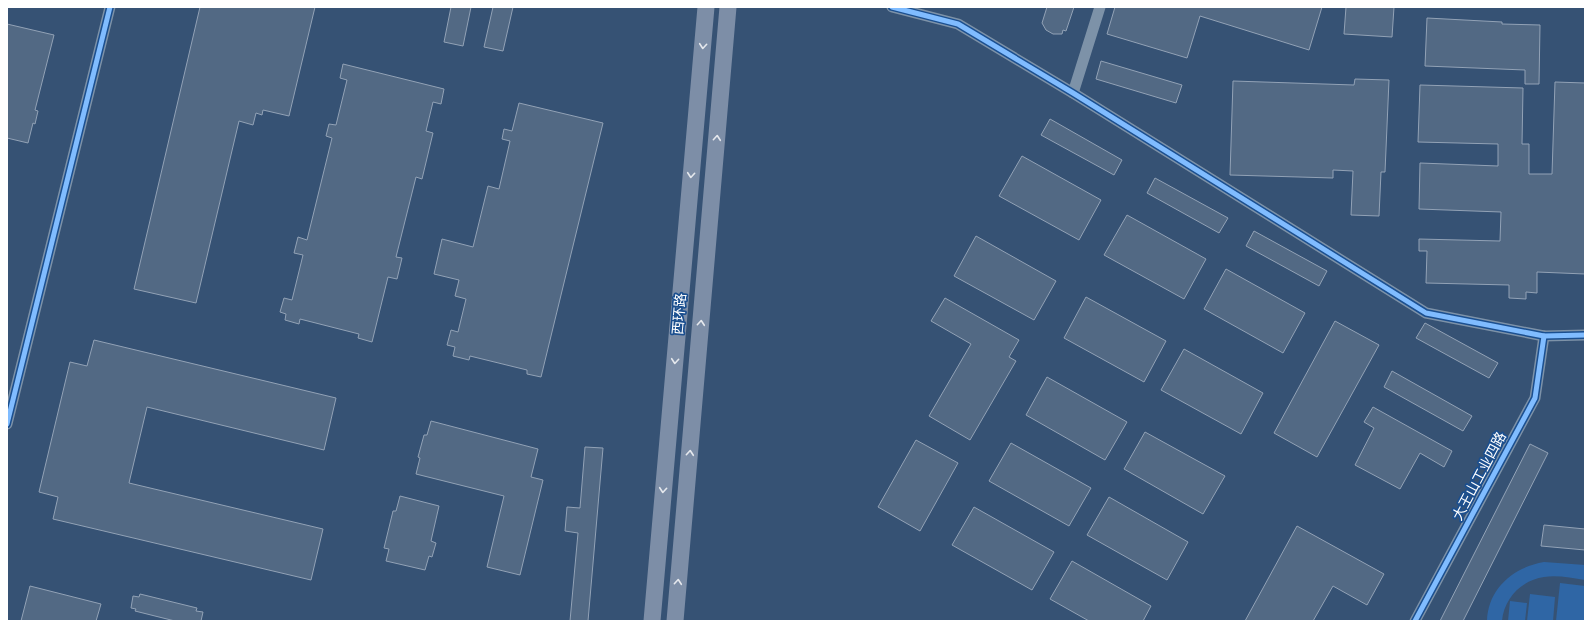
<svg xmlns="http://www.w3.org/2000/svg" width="1592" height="628" viewBox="0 0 1592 628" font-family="Signika,'Noto Sans SC',sans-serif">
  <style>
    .green { fill: #2f66a5 }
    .building { fill: #526984; stroke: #92a2b6 }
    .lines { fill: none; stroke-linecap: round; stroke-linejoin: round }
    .street { stroke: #7d92a8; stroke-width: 11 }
    .primary { stroke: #7d8ea7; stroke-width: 17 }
    .cycleway-casing { stroke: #1b4f8f; stroke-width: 8 }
    .cycleway { stroke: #80bcff; stroke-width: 5 }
    .oneway { stroke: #e5e8ed }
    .labels { text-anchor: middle; stroke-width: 3.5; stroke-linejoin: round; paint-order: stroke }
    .street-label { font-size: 14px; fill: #fff; stroke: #1b4f8f }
  </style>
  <rect width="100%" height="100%" fill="#365274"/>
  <g class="green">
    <path d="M1544 562 1585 565V580C1572 578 1557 575 1544 577 1522 580 1504 598 1502 621H1487C1488 588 1514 567 1544 562Z"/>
    <polygon points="1560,583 1585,586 1585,621 1556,621"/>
    <polygon points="1530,594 1555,597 1553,621 1527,621"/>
    <polygon points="1510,601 1527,603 1525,621 1508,621"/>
  </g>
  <g class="building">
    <polygon points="200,7 315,7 289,116 263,110 262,115 256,113 253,125 239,121 196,303 134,289"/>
    <polygon points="451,7 471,7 463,46 444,42"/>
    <polygon points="493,7 513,7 503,51 484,47"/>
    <polygon points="1047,7 1074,7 1066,31 1063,30 1062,34 1053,34 1046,30 1042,23"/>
    <polygon points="1115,7 1322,7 1309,50 1200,16 1187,58 1107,34"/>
    <polygon points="1346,7 1394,7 1392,37 1344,34"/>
    <polygon points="1427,18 1502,22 1502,24 1540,25 1539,84 1525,84 1525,70 1425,66"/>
    <polygon points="7,24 54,35 35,110 38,111 35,124 33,123 28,143 7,138"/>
    <polygon points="1101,61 1182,85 1176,103 1096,79"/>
    <polygon points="343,64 444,89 441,104 433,102 426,131 433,133 422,179 416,177 396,257 402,258 397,279 388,277 372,342 358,338 359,334 300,319 299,324 285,320 286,314 280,312 284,298 292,300 303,255 294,253 298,237 307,240 332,138 326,136 329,124 336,125 347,80 340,78"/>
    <polygon points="1355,79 1389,80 1385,172 1381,172 1379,216 1351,215 1353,171 1333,170 1333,178 1230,175 1233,81 1354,85"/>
    <polygon points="1555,82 1585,83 1585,274 1537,272 1537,293 1526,292 1526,299 1509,298 1509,285 1426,283 1427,251 1419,251 1419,239 1500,241 1501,212 1419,209 1420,163 1498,166 1498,144 1418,142 1420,85 1523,88 1522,144 1529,144 1529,174 1552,174"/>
    <polygon points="519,103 603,123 541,377 527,374 527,370 470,356 469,360 453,356 455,347 447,345 451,330 458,332 466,299 455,296 459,280 434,274 442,239 473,247 488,186 499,189 510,141 502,139 504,129 512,131"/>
    <polygon points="1050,119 1122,160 1114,175 1041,135"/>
    <polygon points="1022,156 1101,200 1079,240 999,196"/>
    <polygon points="1155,178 1228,218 1219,233 1147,193"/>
    <polygon points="1127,215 1206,259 1184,299 1104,255"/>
    <polygon points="1254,231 1327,271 1319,286 1246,246"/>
    <polygon points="976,236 1056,281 1034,320 954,276"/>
    <polygon points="1226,269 1305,313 1283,353 1204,309"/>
    <polygon points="1086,297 1166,341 1144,382 1064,338"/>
    <polygon points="945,298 1019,340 1009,357 1016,361 970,440 929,416 971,344 931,321"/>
    <polygon points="1335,321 1379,345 1317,457 1274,433"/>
    <polygon points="1425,323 1498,363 1489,378 1416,338"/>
    <polygon points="94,340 336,398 324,450 147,407 129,483 323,529 311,580 53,519 58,497 39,492 70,362 87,366"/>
    <polygon points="1184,349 1263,393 1241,434 1161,390"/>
    <polygon points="1392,371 1472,416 1463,431 1384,387"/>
    <polygon points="1047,377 1127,422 1105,460 1026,415"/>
    <polygon points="1373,407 1452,451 1444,467 1420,453 1400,489 1355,465 1374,428 1364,422"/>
    <polygon points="431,421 538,449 531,477 543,480 520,575 487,567 504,496 416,474 420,458 418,457 424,435 427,435"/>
    <polygon points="1145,432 1225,476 1203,514 1124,469"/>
    <polygon points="916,440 958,463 920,531 878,507"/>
    <polygon points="1011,443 1091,488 1069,526 989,481"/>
    <polygon points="1530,444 1548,453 1463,621 1440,621"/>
    <polygon points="585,447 603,448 588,621 570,621 578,533 565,531 567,507 580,508"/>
    <polygon points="400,496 439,506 431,541 436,543 432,557 429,556 425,570 386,561 389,549 384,548 393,511 396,511"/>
    <polygon points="1109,497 1188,542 1167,580 1087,535"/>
    <polygon points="974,507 1054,552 1032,590 952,545"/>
    <polygon points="1544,525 1585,529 1585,550 1541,546"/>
    <polygon points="1297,526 1384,574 1367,605 1333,586 1313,621 1245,621"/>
    <polygon points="1072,561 1151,606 1143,621 1089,621 1050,599"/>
    <polygon points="30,586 101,604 96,621 21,621"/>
    <polygon points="140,594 197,608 196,611 203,612 201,621 175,621 135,611 136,609 131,608 133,596 139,597"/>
  </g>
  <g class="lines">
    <g class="street">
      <polyline points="892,7 958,24 1073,93 1426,313 1544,336 1585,335"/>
      <polyline points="1073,93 1100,7"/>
      <polyline points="7,424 110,7"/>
      <polyline points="1415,621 1535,398 1544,336"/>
    </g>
    <g class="primary">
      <polyline points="652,621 706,7"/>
      <polyline points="675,621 728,7"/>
    </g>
    <g class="cycleway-casing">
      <g id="cycleway">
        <polyline points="892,7 958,24 1073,93 1426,313 1544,336 1585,335"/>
        <polyline points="7,424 110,7"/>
        <polyline points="1415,621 1535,398 1544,336"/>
      </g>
    </g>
    <use href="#cycleway" class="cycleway"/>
  </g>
  <defs><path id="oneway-chevron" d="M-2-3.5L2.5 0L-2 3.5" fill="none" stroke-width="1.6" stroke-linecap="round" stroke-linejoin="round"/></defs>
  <g class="oneway">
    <use href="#oneway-chevron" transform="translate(703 46) rotate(95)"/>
    <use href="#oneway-chevron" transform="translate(717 138) rotate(-85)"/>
    <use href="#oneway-chevron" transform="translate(691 175) rotate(95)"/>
    <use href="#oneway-chevron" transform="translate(701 323) rotate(-85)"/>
    <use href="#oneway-chevron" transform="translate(675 361) rotate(95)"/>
    <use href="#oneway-chevron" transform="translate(690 453) rotate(-85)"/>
    <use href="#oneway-chevron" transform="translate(663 490) rotate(95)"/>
    <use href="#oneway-chevron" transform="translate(678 582) rotate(-85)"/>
  </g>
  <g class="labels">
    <g class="street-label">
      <text transform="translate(679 314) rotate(-85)" y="5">西环路</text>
      <text transform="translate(1479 476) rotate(-62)" y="5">大王山工业四路</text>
    </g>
  </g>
  <rect width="1592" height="628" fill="none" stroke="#ffffff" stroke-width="16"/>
</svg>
